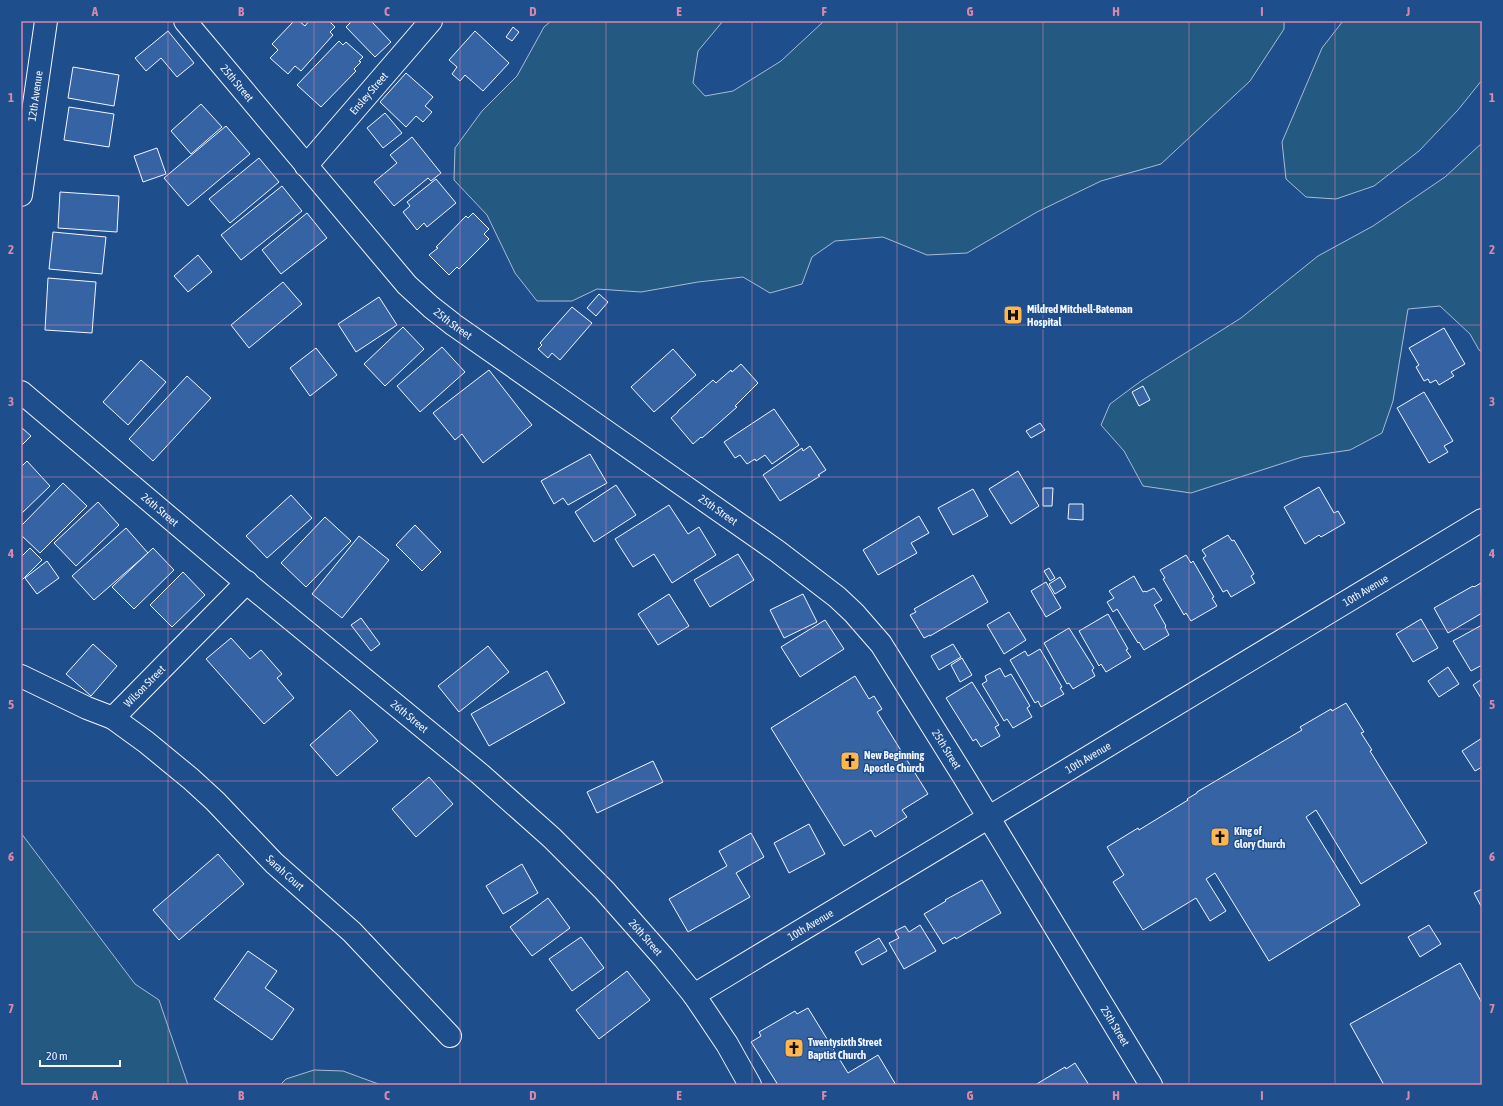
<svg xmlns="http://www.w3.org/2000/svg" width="1503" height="1106" viewBox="0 0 1503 1106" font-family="'Asap Condensed',sans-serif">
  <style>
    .green { fill: #245a82; stroke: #a8bbd7 }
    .building { fill: #3563a3; stroke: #f2f6ff }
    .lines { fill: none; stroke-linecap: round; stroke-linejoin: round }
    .street-casing { stroke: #f2f6ff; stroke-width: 24 }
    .street { stroke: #1f4e8c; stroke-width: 22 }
    .grid { fill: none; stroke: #da87ad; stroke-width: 1; stroke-opacity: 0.55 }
    .labels { text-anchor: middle; stroke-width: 3; stroke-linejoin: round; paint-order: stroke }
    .street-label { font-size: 11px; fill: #f2f6ff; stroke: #1f4e8c }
    .poi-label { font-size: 11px; font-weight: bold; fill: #f2f6ff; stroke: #1f4e8c; text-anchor: start }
    .neatline { fill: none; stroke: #da87ad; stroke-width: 1.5 }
    .grid-label { font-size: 13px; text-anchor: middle; font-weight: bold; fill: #da87ad }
  </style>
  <rect width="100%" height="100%" fill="#1f4e8c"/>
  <g class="green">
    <polygon points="551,21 723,21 698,51 693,83 705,96 733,91 781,61 824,21 1284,21 1284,29 1250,81 1161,164 1101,181 1037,212 967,253 927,255 883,237 835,241 812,257 802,284 770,293 743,277 698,282 641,292 597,289 572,301 537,301 515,273 487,215 454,180 455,148 482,111 517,76 544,27"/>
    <polygon points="1343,21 1482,21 1482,80 1458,110 1419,151 1374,186 1336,199 1306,197 1286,179 1282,142 1322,48"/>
    <polygon points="1482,143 1482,352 1479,350 1470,334 1440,306 1408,309 1393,401 1382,433 1350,450 1302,457 1191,493 1143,486 1124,451 1101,425 1110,404 1141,381 1241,318 1318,256 1373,226 1445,177"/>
    <polygon points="21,833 135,984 159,1000 188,1085 21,1085"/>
    <polygon points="314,1070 343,1071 381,1085 280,1085 286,1079"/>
  </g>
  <g class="building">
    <polygon points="294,21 299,21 305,26 309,21 329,21 335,27 330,32 333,35 301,71 295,66 288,74 270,58 278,50 272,44"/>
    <polygon points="352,21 371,21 391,42 375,57 346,27"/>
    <polygon points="513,27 519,32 512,41 506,37"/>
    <polygon points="168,31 194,63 177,77 161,58 146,71 135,58"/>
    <polygon points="475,31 509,63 483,91 465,75 460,81 452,74 457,67 449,60"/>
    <polygon points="339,41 343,45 346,42 363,57 359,61 361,62 354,69 356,71 321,107 297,85"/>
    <polygon points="73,67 119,75 114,106 68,98"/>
    <polygon points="406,73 433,97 425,106 432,112 423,122 416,116 406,127 380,102"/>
    <polygon points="201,104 222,127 191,154 171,131"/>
    <polygon points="69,107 114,114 109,147 64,140"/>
    <polygon points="385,113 402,133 383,148 367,128"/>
    <polygon points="226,126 250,154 188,206 164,178"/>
    <polygon points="412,137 441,173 431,181 428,178 394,206 374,182 397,163 390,155"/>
    <polygon points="157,148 166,174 143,182 134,156"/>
    <polygon points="259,158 279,182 230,223 209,199"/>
    <polygon points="436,179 456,203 427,227 424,223 417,230 403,212 410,206 407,202"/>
    <polygon points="282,186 302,211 241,260 221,235"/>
    <polygon points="60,192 119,196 117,232 58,228"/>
    <polygon points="307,213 327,238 281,274 262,250"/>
    <polygon points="473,213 489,229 484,234 489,239 459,269 457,267 449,275 429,255 438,248 436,247 466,216 468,218"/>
    <polygon points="53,232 106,237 102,274 49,269"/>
    <polygon points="198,255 212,272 188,292 174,276"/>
    <polygon points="48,278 96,282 92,333 45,330"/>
    <polygon points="283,282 302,304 249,348 231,325"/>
    <polygon points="599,294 608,302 596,316 587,308"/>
    <polygon points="379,297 397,325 356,352 338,324"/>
    <polygon points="572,307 592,323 560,360 552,353 548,358 538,349 542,345 540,343"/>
    <polygon points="403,327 424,349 385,386 364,364"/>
    <polygon points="1444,328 1465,364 1451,372 1454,376 1439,385 1436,380 1430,383 1428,379 1424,381 1416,367 1419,365 1409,348"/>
    <polygon points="442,347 465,372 420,412 397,386"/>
    <polygon points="316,348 337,375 310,396 290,368"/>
    <polygon points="673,349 696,375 654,412 631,387"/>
    <polygon points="141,360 166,382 128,425 103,402"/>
    <polygon points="741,364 758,383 735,406 737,407 702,438 701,437 693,444 671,418 678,412 678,411 713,380 716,383 731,370 732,372"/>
    <polygon points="489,370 532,425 483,463 462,434 455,440 433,413"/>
    <polygon points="187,376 211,398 153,461 129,439"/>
    <polygon points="1143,386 1150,400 1139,406 1132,392"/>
    <polygon points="1424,392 1453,441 1444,446 1448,452 1429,463 1397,408"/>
    <polygon points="774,409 799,445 772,464 765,455 756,461 755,459 747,464 740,455 735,458 724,442"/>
    <polygon points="1040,423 1045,430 1031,438 1026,431"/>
    <polygon points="21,427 31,436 21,446"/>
    <polygon points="810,446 826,470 818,475 820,476 780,501 763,475 802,448 803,451"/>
    <polygon points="590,454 607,483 568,505 563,498 554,504 541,481"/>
    <polygon points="27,461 50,486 21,514 21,467"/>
    <polygon points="1018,471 1039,506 1011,524 989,489"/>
    <polygon points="63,483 87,506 40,553 21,535 21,526"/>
    <polygon points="616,485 636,515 594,542 575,512"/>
    <polygon points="1319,487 1334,513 1338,511 1345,523 1321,537 1319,535 1305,544 1284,507"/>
    <polygon points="1043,488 1053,488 1052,506 1043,506"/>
    <polygon points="973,489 988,516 953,535 938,508"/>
    <polygon points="291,495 312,518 267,558 246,536"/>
    <polygon points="98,502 119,525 76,566 54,543"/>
    <polygon points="1069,504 1083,504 1083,520 1068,519"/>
    <polygon points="669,505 688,534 699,527 716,555 672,583 654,554 633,567 615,539"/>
    <polygon points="919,516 929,533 911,543 917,553 878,575 863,550"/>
    <polygon points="325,517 351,541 306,587 281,563"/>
    <polygon points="415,525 441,552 422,571 396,545"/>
    <polygon points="126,528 148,553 94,600 72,576"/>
    <polygon points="1228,535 1232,541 1234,540 1254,574 1251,576 1255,583 1231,597 1227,590 1223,592 1203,558 1206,556 1202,550"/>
    <polygon points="359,536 389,560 342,618 312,594"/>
    <polygon points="30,548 42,560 21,581 21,557"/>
    <polygon points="153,548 174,570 134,609 112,587"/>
    <polygon points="738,554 754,580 710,607 694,580"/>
    <polygon points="1186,555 1191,563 1193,561 1214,597 1212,598 1217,606 1191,621 1186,613 1184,615 1163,579 1165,578 1160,570"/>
    <polygon points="47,561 59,578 37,594 25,578"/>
    <polygon points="1049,568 1055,578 1050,581 1044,571"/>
    <polygon points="183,572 205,595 172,627 150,605"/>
    <polygon points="973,575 988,602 930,636 930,635 924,638 910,615 916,612 914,609"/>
    <polygon points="1134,576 1143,592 1145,591 1146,592 1154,588 1162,600 1154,605 1166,626 1165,627 1169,635 1144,650 1139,642 1138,643 1117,609 1113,612 1107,602 1114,598 1109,591"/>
    <polygon points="1060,577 1066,587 1055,594 1049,584"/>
    <polygon points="1046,582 1061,608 1046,617 1031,591"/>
    <polygon points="1481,583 1482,613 1448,633 1434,608 1473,586 1474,587"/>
    <polygon points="669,594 689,626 658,645 638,614"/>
    <polygon points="803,594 817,622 784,638 770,610"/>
    <polygon points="1009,612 1026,640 1004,654 987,625"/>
    <polygon points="1108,614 1128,649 1126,650 1131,657 1106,672 1101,664 1099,666 1079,631"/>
    <polygon points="361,618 380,644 371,651 351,625"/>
    <polygon points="1421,619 1438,648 1413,662 1396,634"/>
    <polygon points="825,620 844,649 800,677 781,647"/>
    <polygon points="1482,625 1482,665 1471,671 1453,641"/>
    <polygon points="1069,628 1094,668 1092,670 1095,676 1073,689 1069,683 1067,684 1044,643"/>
    <polygon points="231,638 250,659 261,650 282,674 277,678 294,698 264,724 206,659"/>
    <polygon points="93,644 117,666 91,696 66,674"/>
    <polygon points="953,644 961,657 939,670 931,656"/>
    <polygon points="488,646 509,672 459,712 438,686"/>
    <polygon points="1040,649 1062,687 1060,688 1064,694 1041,707 1038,701 1035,703 1010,660 1025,651 1028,656"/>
    <polygon points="962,658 972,675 960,682 951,665"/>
    <polygon points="1448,667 1459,684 1439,697 1428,681"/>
    <polygon points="1000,668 1005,677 1011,674 1030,706 1027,708 1032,717 1013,728 1007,719 1004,721 982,684 987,681 985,676"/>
    <polygon points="547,671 565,703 489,746 471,714"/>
    <polygon points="855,676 869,699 874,696 882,709 877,712 928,794 902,810 907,817 875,837 871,830 844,846 771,728"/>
    <polygon points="1482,679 1482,698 1481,698 1473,685"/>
    <polygon points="972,682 999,725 995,727 1000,736 981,747 976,739 973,741 946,698"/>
    <polygon points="1346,703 1364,732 1361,733 1372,750 1370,751 1427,843 1361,884 1316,810 1306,817 1360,905 1269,961 1215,873 1206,879 1226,911 1210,921 1196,898 1143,930 1113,882 1124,875 1107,847 1138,828 1139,830 1188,800 1187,799 1197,793 1197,792 1302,730 1300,727 1331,709 1332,711"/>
    <polygon points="350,710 378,741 337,776 310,745"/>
    <polygon points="1482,738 1482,767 1475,771 1462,751"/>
    <polygon points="653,761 663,782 597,813 587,792"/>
    <polygon points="429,777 453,804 416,837 392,809"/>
    <polygon points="809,824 825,854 789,873 774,843"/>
    <polygon points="751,833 764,857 736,873 750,897 688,932 669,899 727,866 719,851"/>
    <polygon points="218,854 244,884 179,940 153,910"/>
    <polygon points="522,864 538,893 503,914 486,886"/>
    <polygon points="982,880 1001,913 956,939 955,937 943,944 924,914 946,901 945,900"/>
    <polygon points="1482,889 1482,908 1474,893"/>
    <polygon points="548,898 570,928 532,956 510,927"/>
    <polygon points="920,925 936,951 904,969 889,943 899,938 895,931 905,926 909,932"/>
    <polygon points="1429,925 1441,944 1420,957 1408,937"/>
    <polygon points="581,937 604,968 572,991 549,959"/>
    <polygon points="879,938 887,951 862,965 855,952"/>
    <polygon points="248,951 277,971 265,988 294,1009 272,1040 214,999"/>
    <polygon points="1460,963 1482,1003 1482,1085 1384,1085 1350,1024"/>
    <polygon points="627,971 650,1000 599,1039 576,1010"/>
    <polygon points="808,1008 848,1073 878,1055 896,1085 778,1085 751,1042 761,1036 759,1032 795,1011 797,1014"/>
    <polygon points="1075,1063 1089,1085 1035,1085 1065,1067 1066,1069"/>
  </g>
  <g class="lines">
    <g class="street-casing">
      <g id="street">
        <path id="s1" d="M185 21 407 285 431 307 454 325 777 551 837 597 854 613 881 644 964 777 1151 1085"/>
        <path id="s2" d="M306 166 431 21"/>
        <path id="s3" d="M21 195 46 21"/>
        <path id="s4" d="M21 392 242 579 480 774 552 838 604 890 664 958 694 995 727 1044 750 1085"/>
        <path id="s5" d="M21 676 87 708 113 718 247 582"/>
        <path id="s6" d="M113 718 146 742 191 779 215 801 274 863 352 932 450 1036"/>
        <path id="s7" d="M694 995 1482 520"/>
      </g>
    </g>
    <use href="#street" class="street"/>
  </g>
  <path class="grid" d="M168 21V1085M314 21V1085M460 21V1085M606 21V1085M752 21V1085M897 21V1085M1043 21V1085M1189 21V1085M1335 21V1085M21 174H1482M21 325H1482M21 477H1482M21 629H1482M21 781H1482M21 932H1482"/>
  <defs>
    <g id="hospital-square" transform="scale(1)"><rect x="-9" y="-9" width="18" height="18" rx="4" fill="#ffb74d" stroke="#1f4e8c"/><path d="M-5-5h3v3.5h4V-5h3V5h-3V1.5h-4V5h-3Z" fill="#111"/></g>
    <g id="church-square" transform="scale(1)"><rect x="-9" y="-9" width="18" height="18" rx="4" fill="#ffb74d" stroke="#1f4e8c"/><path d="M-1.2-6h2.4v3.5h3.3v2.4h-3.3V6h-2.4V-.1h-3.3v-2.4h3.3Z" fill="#111"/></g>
  </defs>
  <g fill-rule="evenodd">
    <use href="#hospital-square" x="1013" y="315"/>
    <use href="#church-square" x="850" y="761"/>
    <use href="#church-square" x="1220" y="837"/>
    <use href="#church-square" x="794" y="1048"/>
  </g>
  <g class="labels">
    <g class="street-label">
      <text dy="4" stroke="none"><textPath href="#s1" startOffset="81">25th Street</textPath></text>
      <text dy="4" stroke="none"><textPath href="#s2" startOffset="96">Ensley Street</textPath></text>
      <text dy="4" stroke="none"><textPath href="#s3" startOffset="100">12th Avenue</textPath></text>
      <text dy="4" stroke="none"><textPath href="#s1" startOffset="405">25th Street</textPath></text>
      <text dy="4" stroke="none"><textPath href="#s4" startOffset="182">26th Street</textPath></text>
      <text dy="4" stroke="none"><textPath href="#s1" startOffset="729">25th Street</textPath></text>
      <text dy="4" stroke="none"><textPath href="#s7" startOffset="784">10th Avenue</textPath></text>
      <text dy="4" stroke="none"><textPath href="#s5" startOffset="146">Wilson Street</textPath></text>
      <text dy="4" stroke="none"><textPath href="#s4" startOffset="506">26th Street</textPath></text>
      <text dy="4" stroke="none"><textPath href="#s1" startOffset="1065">25th Street</textPath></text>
      <text dy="4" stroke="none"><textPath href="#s7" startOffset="460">10th Avenue</textPath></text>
      <text dy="4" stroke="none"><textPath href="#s6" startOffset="232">Sarah Court</textPath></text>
      <text dy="4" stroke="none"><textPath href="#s7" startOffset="136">10th Avenue</textPath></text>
      <text dy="4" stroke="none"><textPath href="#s4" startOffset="830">26th Street</textPath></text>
      <text dy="4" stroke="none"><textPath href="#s1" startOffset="1389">25th Street</textPath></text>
    </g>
    <g class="poi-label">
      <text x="1027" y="313">Mildred Mitchell-Bateman<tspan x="1027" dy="13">Hospital</tspan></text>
      <text x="864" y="759">New Beginning<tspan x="864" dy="13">Apostle Church</tspan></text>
      <text x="1234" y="835">King of<tspan x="1234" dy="13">Glory Church</tspan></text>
      <text x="808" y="1046">Twentysixth Street<tspan x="808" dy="13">Baptist Church</tspan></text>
    </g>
  </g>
  <rect width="1503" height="1106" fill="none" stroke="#1f4e8c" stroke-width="44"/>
  <path d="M40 1060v6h80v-6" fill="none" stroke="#f2f6ff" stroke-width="2"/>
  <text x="46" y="1060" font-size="12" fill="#f2f6ff" stroke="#1f4e8c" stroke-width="3" paint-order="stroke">20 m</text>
  <rect x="22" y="22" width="1459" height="1062" class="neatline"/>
  <g class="grid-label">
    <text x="95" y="16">A</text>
    <text x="241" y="16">B</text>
    <text x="387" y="16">C</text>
    <text x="533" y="16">D</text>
    <text x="679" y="16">E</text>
    <text x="824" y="16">F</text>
    <text x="970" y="16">G</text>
    <text x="1116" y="16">H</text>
    <text x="1262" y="16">I</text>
    <text x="1408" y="16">J</text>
    <text x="11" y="102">1</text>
    <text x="1492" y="102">1</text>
    <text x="11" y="254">2</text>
    <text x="1492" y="254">2</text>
    <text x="11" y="406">3</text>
    <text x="1492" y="406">3</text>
    <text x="11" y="558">4</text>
    <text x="1492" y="558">4</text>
    <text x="11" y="709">5</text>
    <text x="1492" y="709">5</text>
    <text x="11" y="861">6</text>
    <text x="1492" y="861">6</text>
    <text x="11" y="1013">7</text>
    <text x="1492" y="1013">7</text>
    <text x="95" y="1100">A</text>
    <text x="241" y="1100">B</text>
    <text x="387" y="1100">C</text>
    <text x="533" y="1100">D</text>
    <text x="679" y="1100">E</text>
    <text x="824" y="1100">F</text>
    <text x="970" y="1100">G</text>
    <text x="1116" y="1100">H</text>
    <text x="1262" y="1100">I</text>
    <text x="1408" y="1100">J</text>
  </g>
</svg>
